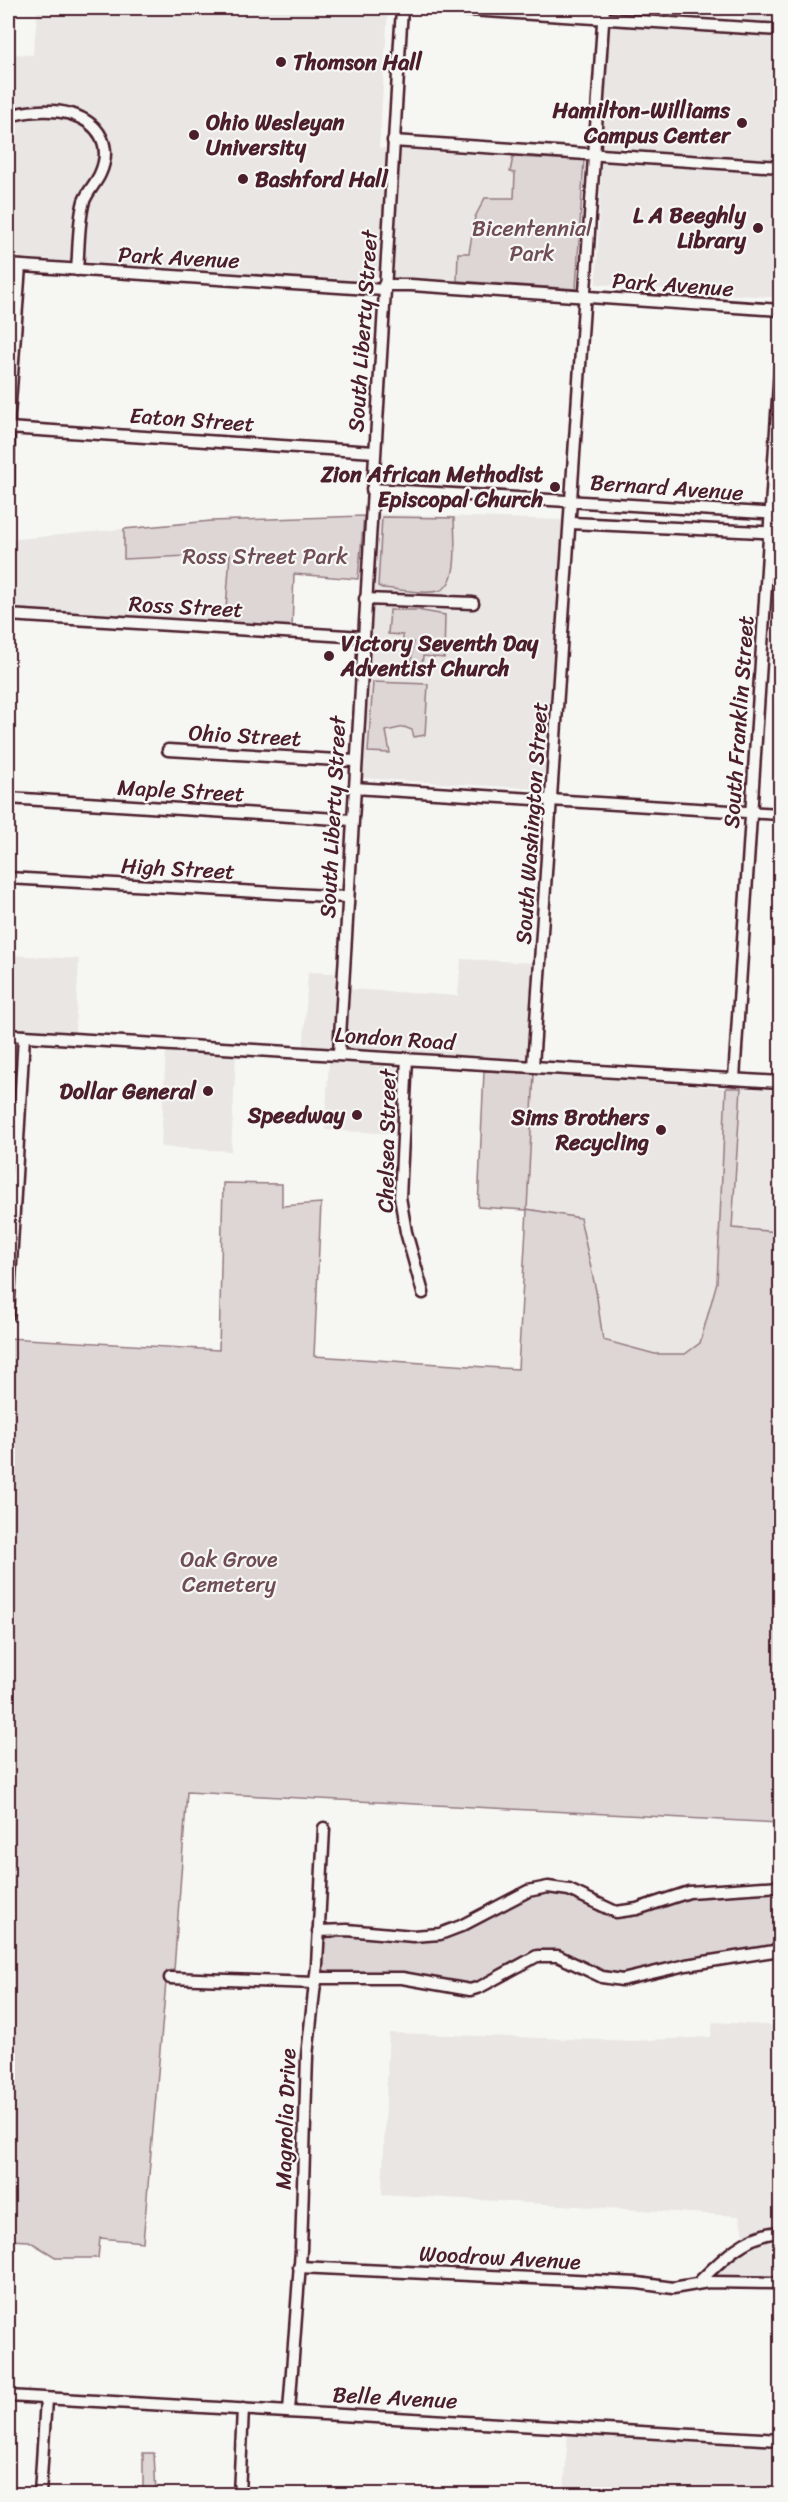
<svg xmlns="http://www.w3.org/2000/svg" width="788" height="2502" viewBox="0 0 788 2502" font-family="Sriracha,sans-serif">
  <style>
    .built { fill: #e9e6e3 }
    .green { fill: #ddd6d5; stroke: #947a80; stroke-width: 1.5 }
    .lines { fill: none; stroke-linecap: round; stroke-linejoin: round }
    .minor-casing { stroke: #4a1f2b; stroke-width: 15 }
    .minor { stroke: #f6f6f2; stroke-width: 10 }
    .poi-dot { fill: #4a1f2b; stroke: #f6f6f2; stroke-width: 2 }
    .labels { text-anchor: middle; stroke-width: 4.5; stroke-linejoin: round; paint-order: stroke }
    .poi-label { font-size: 22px; font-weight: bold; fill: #4a1f2b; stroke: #f6f6f2; text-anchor: end }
    .park-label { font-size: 22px; fill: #6f4d56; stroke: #f6f6f2 }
    .street-label { font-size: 22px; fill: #4a1f2b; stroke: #f6f6f2 }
  </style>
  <rect width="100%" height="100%" fill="#f6f6f2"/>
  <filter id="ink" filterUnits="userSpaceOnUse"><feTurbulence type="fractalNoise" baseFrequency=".0167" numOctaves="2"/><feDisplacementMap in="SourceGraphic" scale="12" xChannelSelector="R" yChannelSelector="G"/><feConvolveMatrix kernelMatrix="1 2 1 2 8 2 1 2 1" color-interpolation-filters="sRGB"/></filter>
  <g filter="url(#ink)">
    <g class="built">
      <polygon points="38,8 388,8 379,148 513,157 511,172 516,172 514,199 496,198 470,244 469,253 458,253 457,281 374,276 373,281 8,257 8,54 33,55"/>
      <polygon points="743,8 780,8 780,298 596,284 609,15 742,23"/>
      <polygon points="377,514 564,520 543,789 361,778"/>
      <polygon points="124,529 124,559 231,554 225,623 8,609 8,540"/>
      <polygon points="8,955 79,959 74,1046 8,1042"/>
      <polygon points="461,959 534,963 528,1073 405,1065 401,1134 325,1130 329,1060 303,1058 308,972 349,974 348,989 458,996"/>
      <polygon points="166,1050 236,1053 231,1151 161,1147"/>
      <polygon points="534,1073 726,1088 717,1282 700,1343 685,1354 655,1354 603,1340 596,1291 527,1210"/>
      <polygon points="741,1088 780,1090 780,1232 732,1228"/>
      <polygon points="713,2022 780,2026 780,2286 715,2286 711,2259 744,2236 739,2216 382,2194 389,2033 632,2041 711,2037"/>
      <polygon points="568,2432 766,2443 780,2447 780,2494 564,2494"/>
    </g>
    <g class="green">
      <polygon points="513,157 584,160 576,289 457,281 458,253 469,253 475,217 485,198 514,198 515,173 510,172"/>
      <polygon points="364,516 358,579 294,574 292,628 225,623 230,554 124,559 124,529 211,521"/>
      <path d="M382 517 454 518C454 536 461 586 438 591 425 595 397 589 382 588L378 586Z"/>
      <polygon points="390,610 417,610 445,615 444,658 423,656 422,666 411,665 413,642 403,642 403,635 388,634"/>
      <polygon points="373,682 428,684 425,735 414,737 412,730 404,727 386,731 390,753 368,752"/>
      <polygon points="484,1071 534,1073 527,1209 580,1218 596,1291 603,1340 655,1354 685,1354 700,1343 717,1282 726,1088 741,1088 732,1228 780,1232 780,1823 187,1792 174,1970 167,1971 143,2242 100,2238 98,2258 57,2258 29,2241 8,2240 8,1338 219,1350 223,1183 282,1184 282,1206 321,1203 314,1356 518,1369 527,1210 478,1207"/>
      <polygon points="780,1888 780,1946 634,1974 598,1971 538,1951 471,1985 334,1974 321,1969 321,1952 327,1937 346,1932 450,1934 546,1889 567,1893 603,1914 619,1916 681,1896"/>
      <polygon points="143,2453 154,2453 156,2494 143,2494"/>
    </g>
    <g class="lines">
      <g class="minor-casing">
        <g id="minor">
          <polyline points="440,8 780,30"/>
          <path d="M8 117C25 110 52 109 71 114 99 123 113 145 100 174 96 183 88 191 84 201 78 222 79 248 77 270"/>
          <polyline points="393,141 780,167"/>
          <polyline points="8,265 384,290"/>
          <polyline points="384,285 411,285 780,310"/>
          <polyline points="8,428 374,452"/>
          <polyline points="372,489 780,514"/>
          <polyline points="8,491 9,416 20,266"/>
          <polyline points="571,523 780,533"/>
          <polyline points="365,599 473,603"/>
          <polyline points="8,615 363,637"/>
          <polyline points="168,750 355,761"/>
          <polyline points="354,788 780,814"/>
          <polyline points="8,798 352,820"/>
          <polyline points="8,878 347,897"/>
          <polyline points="8,1035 780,1082"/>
          <polyline points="339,1053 402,8"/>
          <polyline points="407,1058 400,1197 406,1232 423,1293"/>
          <polyline points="533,1066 604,8"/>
          <polyline points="734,1079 780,368"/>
          <polyline points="8,1315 24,1036"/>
          <polyline points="318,1931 347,1930 413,1936 440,1934 461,1926 528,1891 548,1887 569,1890 616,1912 637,1909 689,1892 780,1886"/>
          <polyline points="170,1978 316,1983"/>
          <polyline points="316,1978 402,1978 470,1990 480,1987 537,1956 558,1956 602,1977 622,1980 686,1965 780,1950"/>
          <polyline points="299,2267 638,2283 673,2288 708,2282 780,2283"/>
          <path d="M698 2283C721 2260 746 2234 780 2232"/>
          <polyline points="8,2396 780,2440"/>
          <polyline points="289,2411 301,2250 307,2056 317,1965 324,1828"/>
          <polyline points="40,2494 46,2399"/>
          <polyline points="239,2494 243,2409"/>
        </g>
      </g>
      <use href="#minor" class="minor"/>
    </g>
  </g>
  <g class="poi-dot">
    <circle cx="281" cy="62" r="6"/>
    <circle cx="742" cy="123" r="6"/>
    <circle cx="194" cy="135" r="6"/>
    <circle cx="243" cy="179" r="6"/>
    <circle cx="758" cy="228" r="6"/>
    <circle cx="555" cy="487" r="6"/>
    <circle cx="329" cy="656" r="6"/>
    <circle cx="208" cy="1091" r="6"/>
    <circle cx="357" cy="1115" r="6"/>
    <circle cx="661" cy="1130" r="6"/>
  </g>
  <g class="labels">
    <g class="poi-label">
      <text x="293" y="70" text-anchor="start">Thomson Hall</text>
      <text x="730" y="118">Hamilton-Williams<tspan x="730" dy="25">Campus Center</tspan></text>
      <text x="206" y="130" text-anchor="start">Ohio Wesleyan<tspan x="206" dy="25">University</tspan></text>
      <text x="255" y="187" text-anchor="start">Bashford Hall</text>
      <text x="746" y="223">L A Beeghly<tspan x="746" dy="25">Library</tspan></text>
      <text x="543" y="482">Zion African Methodist<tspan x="543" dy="25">Episcopal Church</tspan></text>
      <text x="341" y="651" text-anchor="start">Victory Seventh Day<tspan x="341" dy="25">Adventist Church</tspan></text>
      <text x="196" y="1099">Dollar General</text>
      <text x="345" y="1123">Speedway</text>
      <text x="649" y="1125">Sims Brothers<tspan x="649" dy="25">Recycling</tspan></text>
    </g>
    <g class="park-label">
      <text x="532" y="236">Bicentennial<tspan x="532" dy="25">Park</tspan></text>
      <text x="265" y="564">Ross Street Park</text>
      <text x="229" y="1567">Oak Grove<tspan x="229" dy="25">Cemetery</tspan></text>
    </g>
    <g class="street-label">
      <text transform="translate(179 257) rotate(3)" y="8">Park Avenue</text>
      <text transform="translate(673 284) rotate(4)" y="8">Park Avenue</text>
      <text transform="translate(362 331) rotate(-86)" y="8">South Liberty Street</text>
      <text transform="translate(192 419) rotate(4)" y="8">Eaton Street</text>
      <text transform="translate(667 487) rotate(4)" y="8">Bernard Avenue</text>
      <text transform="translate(186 606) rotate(3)" y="8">Ross Street</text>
      <text transform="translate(738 722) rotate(-86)" y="8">South Franklin Street</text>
      <text transform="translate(245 735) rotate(3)" y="8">Ohio Street</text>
      <text transform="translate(181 790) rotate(3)" y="8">Maple Street</text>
      <text transform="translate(332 817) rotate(-87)" y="8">South Liberty Street</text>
      <text transform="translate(531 823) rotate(-86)" y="8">South Washington Street</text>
      <text transform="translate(178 868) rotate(3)" y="8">High Street</text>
      <text transform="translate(395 1038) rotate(4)" y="8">London Road</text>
      <text transform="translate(386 1141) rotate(-89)" y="8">Chelsea Street</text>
      <text transform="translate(285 2119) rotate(-88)" y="8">Magnolia Drive</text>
      <text transform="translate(500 2257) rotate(3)" y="8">Woodrow Avenue</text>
      <text transform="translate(395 2397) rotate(3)" y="8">Belle Avenue</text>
    </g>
  </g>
  <rect width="788" height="2502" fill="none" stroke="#f6f6f2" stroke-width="30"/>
  <rect x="15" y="15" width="758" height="2472" fill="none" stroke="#4a1f2b" stroke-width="2" filter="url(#ink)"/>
</svg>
